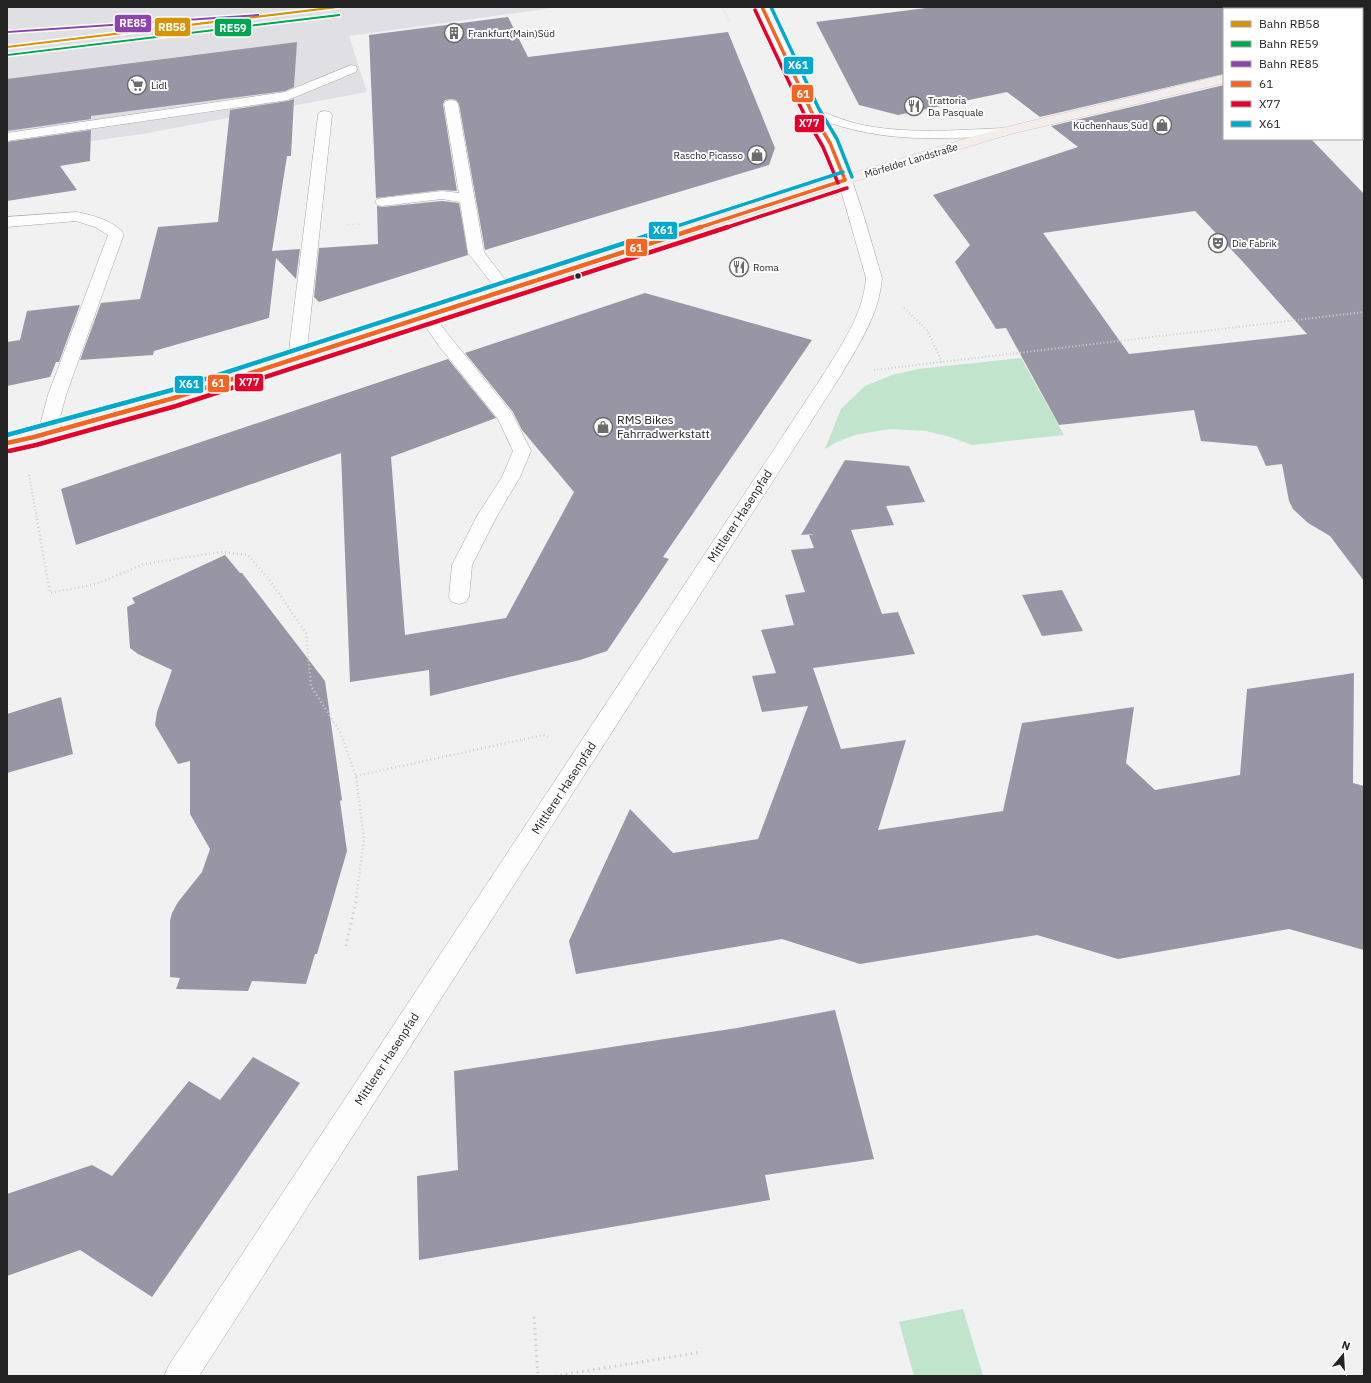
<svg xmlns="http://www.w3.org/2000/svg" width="1371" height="1383" viewBox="0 0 1371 1383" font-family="'IBM Plex Sans',sans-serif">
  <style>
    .built { fill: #e0e0e4 }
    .green { fill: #c0e5cc }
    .building { fill: #9896a5; fill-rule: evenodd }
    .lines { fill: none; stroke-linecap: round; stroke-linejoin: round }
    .minor-casing { stroke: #a7a7a7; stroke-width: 1 }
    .major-casing { stroke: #cecece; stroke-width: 1 }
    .path-far3 { stroke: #cfcfcf; stroke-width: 1.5; stroke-dasharray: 0.5 2; stroke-linecap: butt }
    .path-far2 { stroke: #cfcfcf; stroke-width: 2; stroke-dasharray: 1 2.5; stroke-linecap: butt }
    .path-far1 { stroke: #cfcfcf; stroke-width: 2.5; stroke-dasharray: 1 3; stroke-linecap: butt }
    .path { stroke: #cfcfcf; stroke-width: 3; stroke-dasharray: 1.5 4; stroke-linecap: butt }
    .minor { fill: #fdfdfd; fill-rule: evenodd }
    .major { fill: #f4edec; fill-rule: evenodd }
    .bus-1-far1-casing { stroke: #fefeff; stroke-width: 5.5 }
    .bus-1-casing { stroke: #fefeff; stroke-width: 7 }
    .bus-2-far1-casing { stroke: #fefeff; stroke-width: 5.5 }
    .bus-2-casing { stroke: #fefeff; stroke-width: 7 }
    .bus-3-far1-casing { stroke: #fefeff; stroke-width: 5.5 }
    .bus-3-casing { stroke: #fefeff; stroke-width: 7 }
    .bus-1-far1 { stroke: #f26522; stroke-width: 3.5 }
    .bus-1 { stroke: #f26522; stroke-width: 4.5 }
    .bus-2-far1 { stroke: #e4002b; stroke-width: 3.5 }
    .bus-2 { stroke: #e4002b; stroke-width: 4.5 }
    .bus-3-far1 { stroke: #00a9ce; stroke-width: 3.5 }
    .bus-3 { stroke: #00a9ce; stroke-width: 4.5 }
    .rail-1-casing { stroke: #fefeff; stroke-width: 3 }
    .rail-2-casing { stroke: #fefeff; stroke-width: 3 }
    .rail-3-casing { stroke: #fefeff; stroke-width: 3 }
    .rail-1 { fill: #d79205; fill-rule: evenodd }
    .rail-2 { fill: #00a651; fill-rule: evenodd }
    .rail-3 { fill: #8e44ad; fill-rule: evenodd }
    .bus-dot { fill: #232323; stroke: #fefeff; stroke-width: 1.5 }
    .labels { text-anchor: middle; stroke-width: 4; stroke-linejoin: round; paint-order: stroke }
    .far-poi-label { font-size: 10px; fill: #232323; stroke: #fefeff; text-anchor: start }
    .far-street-label { font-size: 10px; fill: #232323; stroke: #fefeff }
    .poi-label { font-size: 12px; fill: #232323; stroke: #fefeff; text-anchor: start }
    .street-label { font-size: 12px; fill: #232323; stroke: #fefeff }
    .line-badge { stroke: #fefeff; stroke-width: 1.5 }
    .badge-label { font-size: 11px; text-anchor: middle; font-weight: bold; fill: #fff }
  </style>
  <rect width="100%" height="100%" fill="#f1f1f1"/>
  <polygon class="built" points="7,7 560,7 349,36 367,92 142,134 7,153"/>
  <g class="green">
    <polygon points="1021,358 1064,435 972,445 947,436 926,431 890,429 855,435 837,442 825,449 841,409 865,386 892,375 918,369"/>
    <polygon points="963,1309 983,1376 914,1376 899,1322"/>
  </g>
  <g class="building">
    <polygon points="934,7 1224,7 1224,74 1040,117 1007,92 898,115 859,105 816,22"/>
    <polygon points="508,17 528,57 728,32 775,148 769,165 485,250 459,104 456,100 451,99 445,100 443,104 457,191 442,190 376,198 369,35"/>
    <polygon points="297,42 294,87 285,91 91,116 91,119 7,131 7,79"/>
    <path d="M1224 85V139H1311L1364 194V581L1330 536 1308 523 1293 509 1289 501 1282 464 1266 466 1257 446 1201 441 1194 410 1059 425 1006 328 996 329 955 262 970 245 933 195 1078 147 1051 126ZM1195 211 1243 262 1307 334 1129 354 1043 233Z"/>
    <polygon points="294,99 291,156 287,156 272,251 300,249 296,279 276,258 269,318 154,351 153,355 80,360 101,303 140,299 158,227 218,222 230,110 288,101"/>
    <polygon points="91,130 90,161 60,166 77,190 7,201 7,142"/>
    <polygon points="442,201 459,203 468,255 319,302 314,297 319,248 378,244 377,206 382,207"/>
    <polygon points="645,293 812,340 663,557 669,559 607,651 580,660 430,696 429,670 350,682 341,453 76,545 61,489 448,359 496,418 391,457 405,635 506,618 574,492 522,430 513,412 465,353"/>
    <polygon points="80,305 59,362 56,362 50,377 7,386 7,342 20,340 27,311"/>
    <polygon points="845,460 909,466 925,502 886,506 894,525 851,530 882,614 898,612 915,654 813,668 841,749 906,740 878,830 1003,811 1022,723 1134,707 1126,763 1155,790 1240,775 1247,689 1354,673 1353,783 1364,786 1364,950 1289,929 1118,959 1037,935 860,964 782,939 576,974 569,941 630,809 673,853 758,839 808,706 762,712 752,676 776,673 761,630 794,625 785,595 805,592 791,550 814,548 809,535 815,534 801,535"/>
    <polygon points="225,555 240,573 242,573 325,681 342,800 340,801 347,851 317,954 315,954 306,984 252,981 248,991 176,989 180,978 170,977 170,921 172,913 178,902 202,872 210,849 190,814 190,761 178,764 155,725 157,712 172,670 138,654 130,648 127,607 135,603 132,598"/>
    <polygon points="1062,590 1083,631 1042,636 1022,595"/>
    <polygon points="61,697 73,754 7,773 7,714"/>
    <polygon points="835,1010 874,1159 765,1175 770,1200 419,1260 417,1176 458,1170 454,1071 737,1028"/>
    <polygon points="253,1057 300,1083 152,1297 80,1250 7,1276 7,1194 92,1165 112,1176 189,1081 220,1100"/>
  </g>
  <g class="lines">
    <g class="minor-casing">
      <g id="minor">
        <path d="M756 7H768L817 110C834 116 850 123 868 126 912 134 958 130 1003 128L1008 129 1010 132 1008 135 1003 136C938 139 887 143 824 121 853 169 866 225 882 278 879 315 859 344 841 375L199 1376H164L169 1365 823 375C842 344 863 315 866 278L838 180 823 143 805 113Z"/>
        <polygon points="1236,7 1250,7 1251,9 1237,9"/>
        <polygon points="351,65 356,66 357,69 356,72 288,100 7,141 7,133 285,92"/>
        <polygon points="451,100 456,101 458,104 484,252 514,291 512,294 506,296 500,294 468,253 460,202 442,199 382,206 377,205 375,202 377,199 382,198 442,191 459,193 444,104 446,101"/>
        <polygon points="325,111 330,112 332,115 306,358 303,362 297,363 291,362 288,358 318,115 320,112"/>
        <path d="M77 212C92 215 115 221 124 234L66 395 57 429 59 432 56 436 50 438 44 436 39 429 48 395 108 235 95 227 76 221 7 227V217Z"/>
        <polygon points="426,311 432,313 451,338 512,413 531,451 520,477 497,516 472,565 469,597 466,602 459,604 452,602 449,597 452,565 477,516 502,477 513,451 498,419 439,346 418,316 420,313"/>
      </g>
    </g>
    <g class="major-casing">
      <g id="major">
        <rect x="1362" y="42" width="2" height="8"/>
        <polygon points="1224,75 1224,83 1007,135 813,194 180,402 40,441 7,449 7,437 168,394 803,188 998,129"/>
      </g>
    </g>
    <g class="path-far3">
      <polyline points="722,7 730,22"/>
      <polyline points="347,225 360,224"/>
    </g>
    <g class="path-far2">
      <polyline points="904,308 927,330 942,362"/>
      <polyline points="874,370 1364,312"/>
      <polyline points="29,475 37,520"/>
    </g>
    <g class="path-far1">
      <polyline points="37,519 50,593 96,584 144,564 221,552 248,555 271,582 306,633 311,686 340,732 356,776 364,839 356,898"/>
      <polyline points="356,776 543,735 551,738"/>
    </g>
    <g class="path">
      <polyline points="346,946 357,897"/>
      <polyline points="534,1317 538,1376"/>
      <polyline points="555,1376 702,1352"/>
    </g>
    <use href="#minor" class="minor"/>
    <use href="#major" class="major"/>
    <g class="bus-1-far1-casing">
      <g id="bus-1-far1">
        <polyline points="762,7 812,113 830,143 845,180"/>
        <polyline points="698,228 845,180"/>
      </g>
    </g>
    <g class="bus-1-casing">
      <polyline id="bus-1" points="7,443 34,437 174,398 701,227"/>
    </g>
    <g class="bus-2-far1-casing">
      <g id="bus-2-far1">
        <polyline points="755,10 805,116 823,147 838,183"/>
        <polyline points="725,228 847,188"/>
      </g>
    </g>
    <g class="bus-2-casing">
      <polyline id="bus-2" points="9,451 36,445 176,406 728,227"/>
    </g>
    <g class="bus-3-far1-casing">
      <g id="bus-3-far1">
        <polyline points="771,7 819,109 837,139 852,177"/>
        <polyline points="671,228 843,172"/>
      </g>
    </g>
    <g class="bus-3-casing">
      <polyline id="bus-3" points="7,435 172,390 674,227"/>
    </g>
    <use href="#bus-1-far1" class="bus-1-far1"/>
    <use href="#bus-1" class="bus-1"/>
    <use href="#bus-2-far1" class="bus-2-far1"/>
    <use href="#bus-2" class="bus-2"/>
    <use href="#bus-3-far1" class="bus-3-far1"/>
    <use href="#bus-3" class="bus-3"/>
    <g class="rail-1-casing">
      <polygon id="rail-1" points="329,7 340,7 338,8 7,48 7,46"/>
    </g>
    <g class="rail-2-casing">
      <polygon id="rail-2" points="339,14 340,14 340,16 7,56 8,54"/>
    </g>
    <g class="rail-3-casing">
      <polygon id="rail-3" points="258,14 259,14 259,16 7,33 8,31"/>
    </g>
    <use href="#rail-1" class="rail-1"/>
    <use href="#rail-2" class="rail-2"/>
    <use href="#rail-3" class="rail-3"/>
  </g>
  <defs>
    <g id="building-ring" transform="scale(1)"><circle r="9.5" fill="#fefeff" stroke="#6b6b6b" stroke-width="1.5"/><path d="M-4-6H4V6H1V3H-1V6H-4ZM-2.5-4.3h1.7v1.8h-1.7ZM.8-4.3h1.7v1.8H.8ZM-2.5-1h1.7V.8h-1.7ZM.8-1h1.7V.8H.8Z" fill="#6b6b6b"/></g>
    <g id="supermarket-ring" transform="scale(1)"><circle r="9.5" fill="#fefeff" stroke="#6b6b6b" stroke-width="1.5"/><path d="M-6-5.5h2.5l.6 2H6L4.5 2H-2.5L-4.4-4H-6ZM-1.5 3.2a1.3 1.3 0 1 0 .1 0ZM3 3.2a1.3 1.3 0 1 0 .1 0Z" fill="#6b6b6b"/></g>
    <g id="restaurant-ring" transform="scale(1)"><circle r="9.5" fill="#fefeff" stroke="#6b6b6b" stroke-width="1.5"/><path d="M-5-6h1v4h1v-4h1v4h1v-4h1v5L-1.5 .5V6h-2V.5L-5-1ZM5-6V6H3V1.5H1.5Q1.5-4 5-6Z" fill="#6b6b6b"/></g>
    <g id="shop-ring" transform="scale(1)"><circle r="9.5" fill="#fefeff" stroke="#6b6b6b" stroke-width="1.5"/><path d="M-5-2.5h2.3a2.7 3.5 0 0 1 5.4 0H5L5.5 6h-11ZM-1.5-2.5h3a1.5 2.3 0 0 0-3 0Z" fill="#6b6b6b"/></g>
    <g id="theatre-ring" transform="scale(1)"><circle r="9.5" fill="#fefeff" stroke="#6b6b6b" stroke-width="1.5"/><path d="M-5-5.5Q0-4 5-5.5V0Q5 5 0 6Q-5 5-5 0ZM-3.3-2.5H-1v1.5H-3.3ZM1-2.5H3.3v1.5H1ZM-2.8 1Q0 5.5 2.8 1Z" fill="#6b6b6b"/></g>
  </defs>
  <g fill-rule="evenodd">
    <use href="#building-ring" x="454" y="33"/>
    <use href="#supermarket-ring" x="137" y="85"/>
    <use href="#restaurant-ring" x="914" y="106"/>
    <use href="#shop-ring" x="1162" y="125"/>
    <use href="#shop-ring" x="757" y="155"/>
    <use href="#theatre-ring" x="1218" y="243"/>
    <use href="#restaurant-ring" x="739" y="267"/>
    <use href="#shop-ring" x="603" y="427"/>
  </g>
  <circle class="bus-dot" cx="578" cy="276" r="3.5"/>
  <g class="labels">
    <g class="far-poi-label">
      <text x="468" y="37">Frankfurt(Main)Süd</text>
      <text x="151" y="89">Lidl</text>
      <text x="928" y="104">Trattoria<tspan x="928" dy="12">Da Pasquale</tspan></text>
      <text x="1148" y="129" text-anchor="end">Küchenhaus Süd</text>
      <text x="743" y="159" text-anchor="end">Rascho Picasso</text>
      <text x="1232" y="247">Die Fabrik</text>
      <text x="753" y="271">Roma</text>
    </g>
    <g class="far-street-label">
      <text transform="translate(911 160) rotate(-17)" y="4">Mörfelder Landstraße</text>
    </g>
    <g class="poi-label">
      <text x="617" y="424">RMS Bikes<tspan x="617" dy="14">Fahrradwerkstatt</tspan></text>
    </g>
    <g class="street-label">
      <text transform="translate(740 516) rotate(-57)" y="4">Mittlerer Hasenpfad</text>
      <text transform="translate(564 788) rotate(-57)" y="4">Mittlerer Hasenpfad</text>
      <text transform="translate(387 1059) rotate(-57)" y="4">Mittlerer Hasenpfad</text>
    </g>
  </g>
  <g class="line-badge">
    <rect x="114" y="14" width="38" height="19" rx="4" fill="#8e44ad"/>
    <rect x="154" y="17" width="37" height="20" rx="4" fill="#d79205"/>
    <rect x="214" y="18" width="38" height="19" rx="4" fill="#00a651"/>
    <rect x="783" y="56" width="31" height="19" rx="4" fill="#00a9ce"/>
    <rect x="791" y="84" width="23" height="19" rx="4" fill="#f26522"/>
    <rect x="794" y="114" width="31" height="19" rx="4" fill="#e4002b"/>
    <rect x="648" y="221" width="30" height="19" rx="4" fill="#00a9ce"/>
    <rect x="625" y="238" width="23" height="19" rx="4" fill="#f26522"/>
    <rect x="234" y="373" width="30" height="19" rx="4" fill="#e4002b"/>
    <rect x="207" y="374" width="23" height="19" rx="4" fill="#f26522"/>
    <rect x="174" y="375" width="30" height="19" rx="4" fill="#00a9ce"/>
  </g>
  <g class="badge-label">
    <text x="133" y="27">RE85</text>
    <text x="172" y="31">RB58</text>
    <text x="233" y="32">RE59</text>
    <text x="798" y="69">X61</text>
    <text x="803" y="98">61</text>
    <text x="809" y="127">X77</text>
    <text x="663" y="234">X61</text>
    <text x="636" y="252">61</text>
    <text x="249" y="386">X77</text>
    <text x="218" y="387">61</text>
    <text x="189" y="388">X61</text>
  </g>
  <rect width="1371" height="1383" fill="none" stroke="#232323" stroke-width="16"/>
  <rect x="1223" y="8" width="140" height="132" fill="#fefeff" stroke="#a6a6a7"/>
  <rect x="1231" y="21" width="20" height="6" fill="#d79205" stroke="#a6a6a7"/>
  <text x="1259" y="28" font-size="12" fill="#232323">Bahn RB58</text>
  <rect x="1231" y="41" width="20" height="6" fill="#00a651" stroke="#a6a6a7"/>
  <text x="1259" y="48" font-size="12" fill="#232323">Bahn RE59</text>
  <rect x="1231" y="61" width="20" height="6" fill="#8e44ad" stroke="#a6a6a7"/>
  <text x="1259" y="68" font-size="12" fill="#232323">Bahn RE85</text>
  <rect x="1231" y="81" width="20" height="6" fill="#f26522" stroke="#a6a6a7"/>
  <text x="1259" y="88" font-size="12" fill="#232323">61</text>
  <rect x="1231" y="101" width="20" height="6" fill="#e4002b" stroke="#a6a6a7"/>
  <text x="1259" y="108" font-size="12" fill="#232323">X77</text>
  <rect x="1231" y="121" width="20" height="6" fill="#00a9ce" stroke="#a6a6a7"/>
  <text x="1259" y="128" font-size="12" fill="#232323">X61</text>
  <g transform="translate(1343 1355) rotate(18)" stroke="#fefeff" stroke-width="3" paint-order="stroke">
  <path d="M0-3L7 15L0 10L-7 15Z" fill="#232323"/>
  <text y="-6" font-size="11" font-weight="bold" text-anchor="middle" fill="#232323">N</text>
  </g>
</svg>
